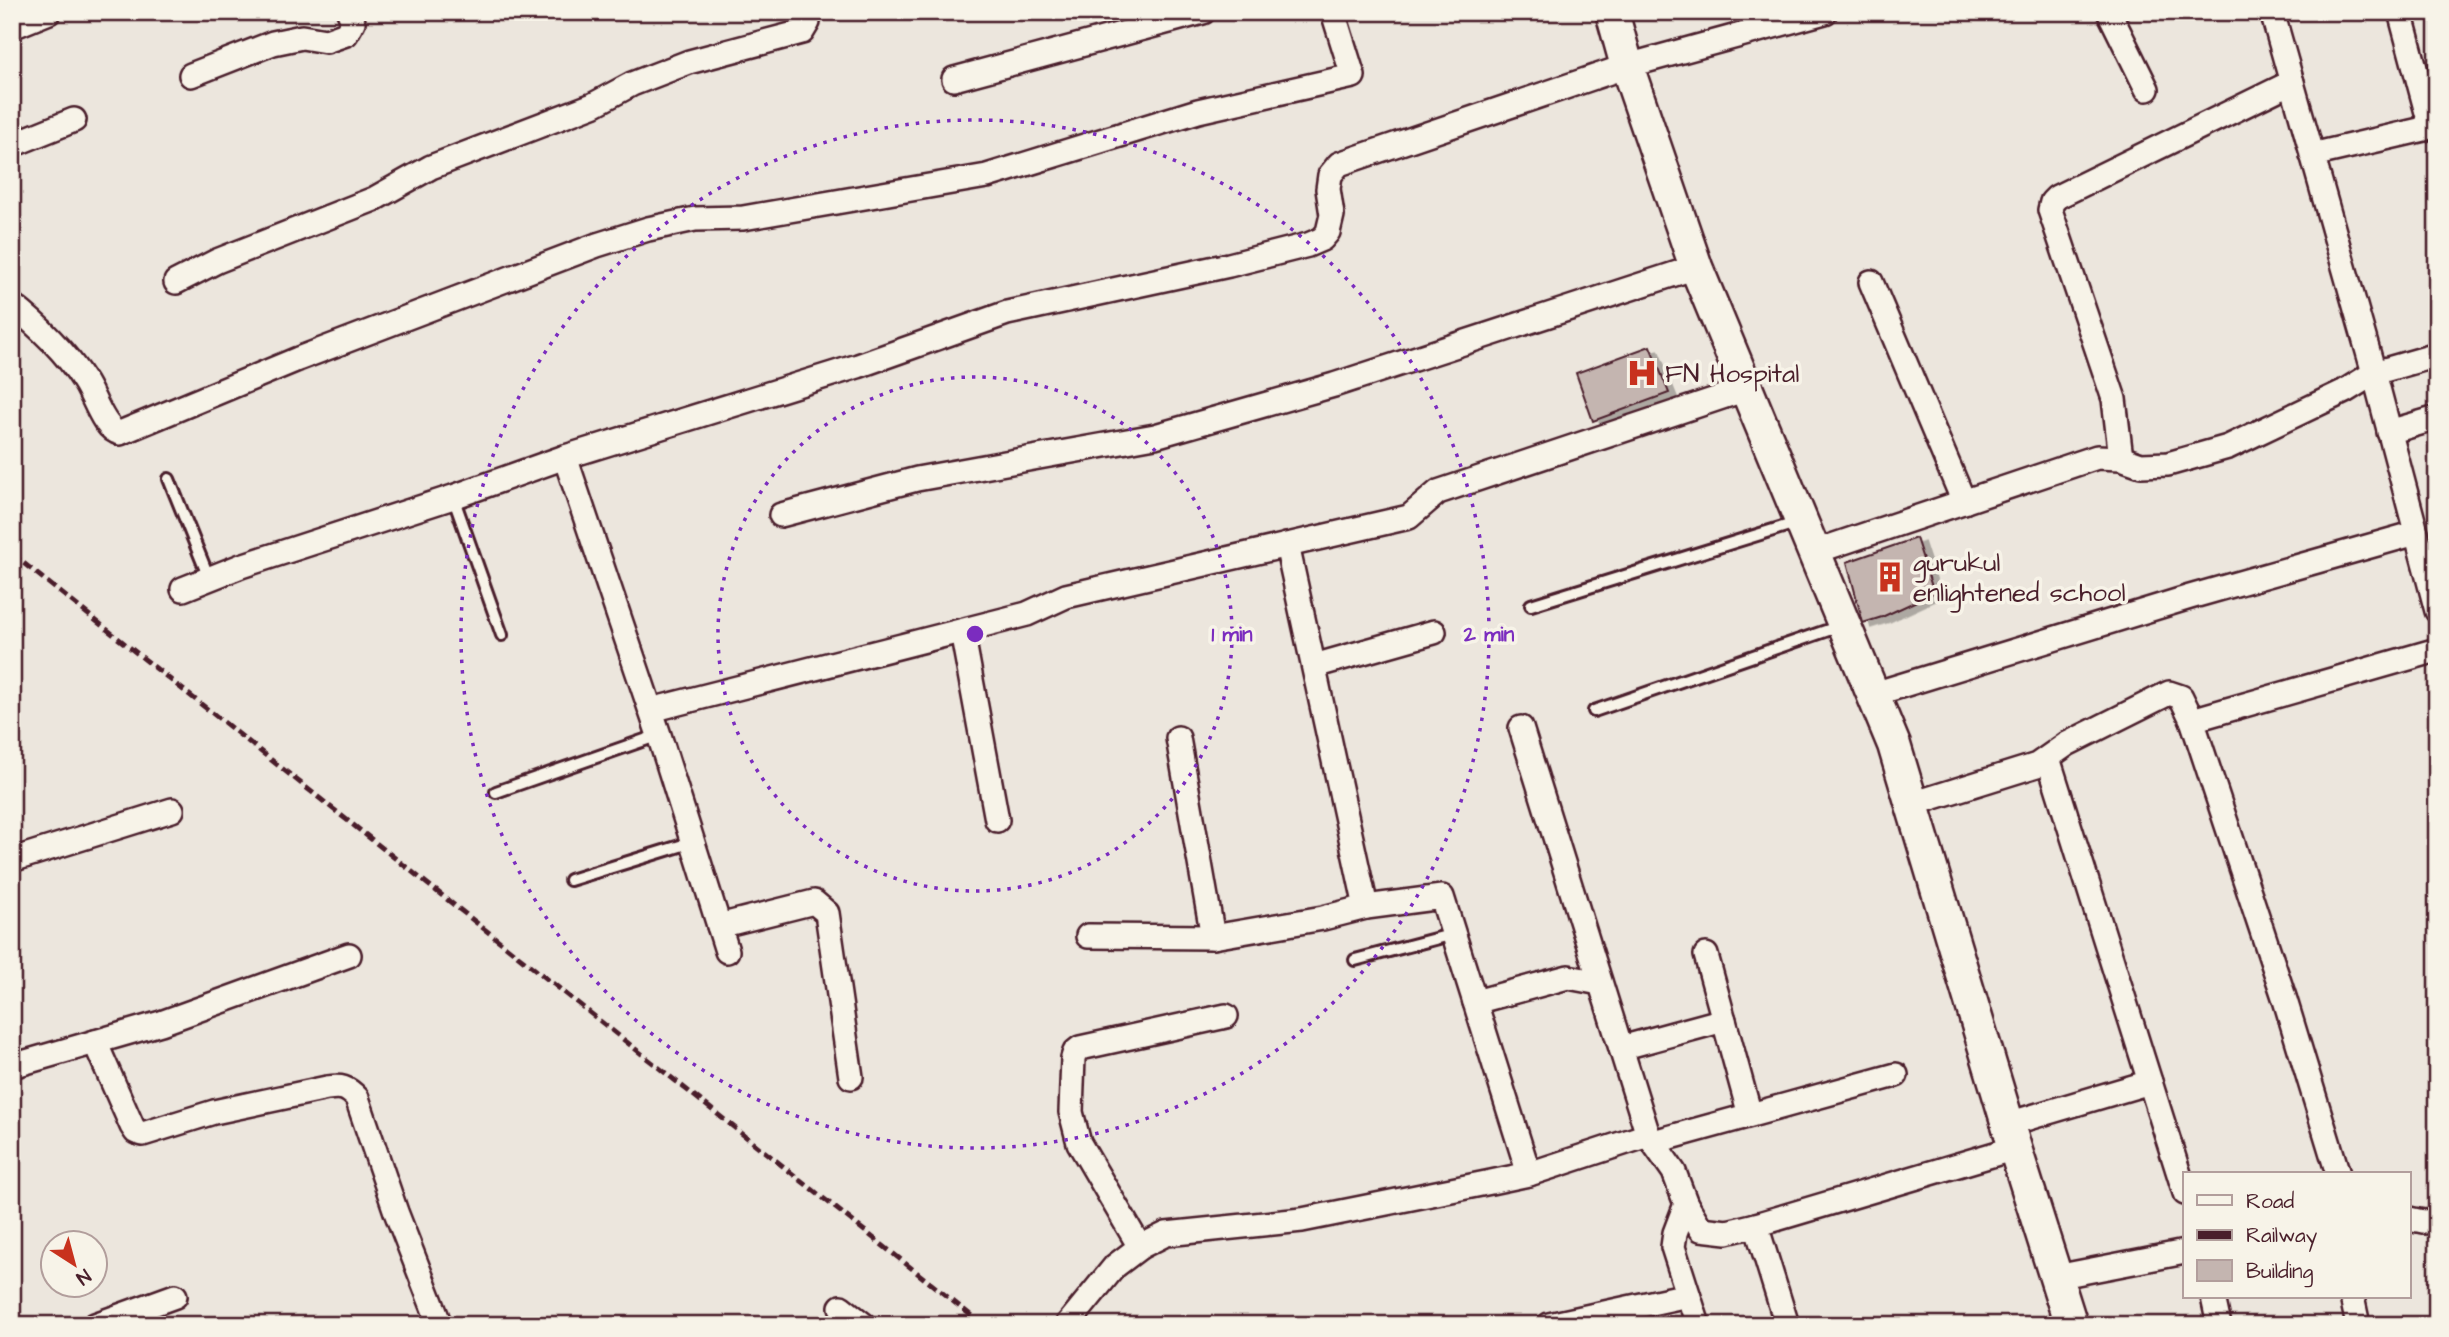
<svg xmlns="http://www.w3.org/2000/svg" width="2449" height="1337" viewBox="0 0 2449 1337" font-family="'Architects Daughter',sans-serif">
  <style>
    .building { fill: #c4b5b0; stroke: #4a1f2b; stroke-width: 2; filter: url(#shadow) }
    .lines { fill: none; stroke-linecap: round; stroke-linejoin: round }
    .lane-casing { stroke: #4a1f2b; stroke-width: 16 }
    .street-casing { stroke: #4a1f2b; stroke-width: 28 }
    .secondary-casing { stroke: #4a1f2b; stroke-width: 37 }
    .lane { stroke: #f7f3e8; stroke-width: 10 }
    .street { stroke: #f7f3e8; stroke-width: 23 }
    .secondary { stroke: #f7f3e8; stroke-width: 32 }
    .rail { stroke: #4a1f2b; stroke-width: 5; stroke-dasharray: 10 5; stroke-linecap: butt }
    .ring { fill: none; stroke: #7b2cbf; stroke-width: 3.5; stroke-dasharray: 3.5 7 }
    .labels { text-anchor: middle; stroke-width: 7; stroke-linejoin: round; paint-order: stroke }
    .poi-label { font-size: 26px; fill: #4a1f2b; stroke: #f7f3e8; text-anchor: start }
    .centre { fill: #7b2cbf; stroke: #f7f3e8; stroke-width: 3.5 }
    .ring-label { font-size: 21px; text-anchor: middle; font-weight: bold; fill: #7b2cbf; stroke: #f7f3e8; stroke-width: 7; stroke-linejoin: round; paint-order: stroke }
  </style>
  <defs>
    <filter id="shadow"><feDropShadow dx="8" dy="4.5" stdDeviation="0" flood-color="#0004"/></filter>
  </defs>
  <rect width="100%" height="100%" fill="#ece6dd"/>
  <filter id="ink" filterUnits="userSpaceOnUse"><feTurbulence type="fractalNoise" baseFrequency=".0143" numOctaves="2"/><feDisplacementMap in="SourceGraphic" scale="14" xChannelSelector="R" yChannelSelector="G"/><feConvolveMatrix kernelMatrix="1 2 1 2 8 2 1 2 1" color-interpolation-filters="sRGB"/></filter>
  <g filter="url(#ink)">
    <g class="building">
      <polygon points="1650,346 1669,393 1593,421 1576,373"/>
      <polygon points="1916,538 1934,593 1882,617 1863,623 1847,562"/>
    </g>
    <g class="lines">
      <g class="lane-casing">
        <g id="lane">
          <polyline points="169,479 209,578"/>
          <polyline points="453,497 502,635"/>
          <polyline points="1531,605 1799,522"/>
          <polyline points="1594,711 1843,625"/>
          <polyline points="496,792 659,735"/>
          <polyline points="570,880 693,842"/>
          <polyline points="1355,960 1454,934"/>
        </g>
      </g>
      <g class="street-casing">
        <g id="street">
          <polyline points="2109,12 2147,89"/>
          <polyline points="2272,12 2374,373 2437,611"/>
          <polyline points="12,27 49,12"/>
          <polyline points="191,75 273,43 302,37 326,41 346,34 353,22 349,12"/>
          <polyline points="954,79 1203,12"/>
          <polyline points="12,145 74,120"/>
          <polyline points="2312,155 2424,129 2429,120 2400,12"/>
          <polyline points="176,282 217,261 374,199 431,167 593,105 632,84 689,62 802,32 808,22 806,12"/>
          <polyline points="1871,282 1964,502"/>
          <path d="M12 305C37 324 68 355 84 381 94 395 103 430 120 433L298 359 597 245 648 229 695 219 743 218 987 176 1198 111 1353 76 1333 12"/>
          <polyline points="2389,432 2437,418"/>
          <polyline points="565,457 659,735 727,951"/>
          <polyline points="2121,458 2114,399 2050,210 2052,202 2057,197 2292,82"/>
          <polyline points="781,515 917,479 1155,436 1334,385 1696,267"/>
          <polyline points="1814,552 2097,457 2121,458 2141,465 2168,464 2228,447 2345,391 2374,373 2437,355"/>
          <polyline points="183,589 241,566 453,497 565,457 858,366 1007,313 1229,265 1308,245 1322,239 1328,232 1332,215 1328,189 1330,175 1339,164 1627,66 1825,12"/>
          <polyline points="962,631 997,820"/>
          <polyline points="1314,666 1434,632"/>
          <polyline points="1874,694 2190,597 2416,533"/>
          <polyline points="651,710 1027,614 1066,596 1409,517 1438,492 1746,389"/>
          <polyline points="2192,720 2437,650"/>
          <polyline points="1521,728 1648,1135"/>
          <polyline points="1178,738 1213,937"/>
          <polyline points="2048,758 2185,1193"/>
          <polyline points="1912,804 2037,765 2067,744 2169,693 2181,697 2192,720 2285,1000 2338,1174"/>
          <polyline points="12,860 172,810"/>
          <polyline points="1366,907 1442,897 1529,1174"/>
          <polyline points="719,926 814,902 827,913 851,1077"/>
          <polyline points="1088,936 1213,937 1323,918 1366,907 1287,545"/>
          <polyline points="1706,955 1750,1115"/>
          <polyline points="1475,1002 1568,977 1600,983"/>
          <path d="M95 1042 132 1126 136 1132 143 1134 214 1112 327 1088C341 1086 347 1087 357 1098L396 1212 440 1325"/>
          <polyline points="1621,1048 1724,1020"/>
          <polyline points="12,1066 161,1023 349,955"/>
          <polyline points="2008,1124 2150,1082"/>
          <polyline points="1653,1142 1896,1075"/>
          <polyline points="1686,1204 1675,1233 1673,1247 1698,1325"/>
          <polyline points="2409,1219 2423,1222 2437,1221"/>
          <polyline points="1756,1225 1787,1325"/>
          <polyline points="1140,1247 1079,1143 1071,1112 1073,1058 1075,1052 1080,1048 1226,1016"/>
          <polyline points="2056,1277 2185,1252"/>
          <polyline points="2213,1297 2219,1325"/>
          <polyline points="2352,1297 2358,1325"/>
          <polyline points="841,1307 864,1325"/>
          <polyline points="95,1325 175,1296"/>
          <polyline points="1067,1325 1115,1266 1140,1247 1166,1234 1302,1220 1491,1182 1529,1174 1648,1135 1674,1172 1686,1204 1701,1229 1727,1232 1756,1225 2015,1148"/>
          <polyline points="1549,1325 1688,1295"/>
        </g>
      </g>
      <g class="secondary-casing">
        <polyline id="secondary" points="1612,12 1627,66 1696,267 1894,745 2015,1148 2071,1325"/>
      </g>
      <use href="#lane" class="lane"/>
      <use href="#street" class="street"/>
      <use href="#secondary" class="secondary"/>
      <polyline class="rail" points="12,554 983,1325"/>
    </g>
  </g>
  <g class="ring">
    <circle cx="975" cy="634" r="257"/>
    <circle cx="975" cy="634" r="514"/>
  </g>
  <defs>
    <g id="hospital-bare" transform="scale(2.415)"><path d="M-5-5h3v3.5h4V-5h3V5h-3V1.5h-4V5h-3Z" fill="#c8321e" stroke="#f7f3e8" stroke-width="2.5" paint-order="stroke"/></g>
    <g id="building-bare" transform="scale(2.415)"><path d="M-4-6H4V6H1V3H-1V6H-4ZM-2.5-4.3h1.7v1.8h-1.7ZM.8-4.3h1.7v1.8H.8ZM-2.5-1h1.7V.8h-1.7ZM.8-1h1.7V.8H.8Z" fill="#c8321e" stroke="#f7f3e8" stroke-width="2.5" paint-order="stroke"/></g>
  </defs>
  <g fill-rule="evenodd">
    <use href="#hospital-bare" x="1642" y="373"/>
    <use href="#building-bare" x="1890" y="577"/>
  </g>
  <g class="labels">
    <g class="poi-label">
      <text x="1665" y="382">FN Hospital</text>
      <text x="1913" y="571">gurukul<tspan x="1913" dy="30">enlightened school</tspan></text>
    </g>
  </g>
  <circle cx="975" cy="634" r="10" class="centre"/>
  <g class="ring-label">
    <text x="1232" y="641">1 min</text>
    <text x="1489" y="641">2 min</text>
  </g>
  <rect width="2449" height="1337" fill="none" stroke="#f7f3e8" stroke-width="42"/>
  <rect x="21" y="21" width="2407" height="1295" fill="none" stroke="#4a1f2b" stroke-width="2.5" filter="url(#ink)"/>
  <rect x="2183" y="1172" width="228" height="126" fill="#f7f3e8" stroke="#b29e9c" stroke-width="2"/>
  <rect x="2197" y="1195" width="35" height="10" fill="#f7f3e8" stroke="#b29e9c" stroke-width="2"/>
  <text x="2246" y="1208" font-size="21" fill="#4a1f2b">Road</text>
  <rect x="2197" y="1230" width="35" height="10" fill="#4a1f2b" stroke="#b29e9c" stroke-width="2"/>
  <text x="2246" y="1242" font-size="21" fill="#4a1f2b">Railway</text>
  <rect x="2197" y="1260" width="35" height="21" fill="#c4b5b0" stroke="#b29e9c" stroke-width="2"/>
  <text x="2246" y="1278" font-size="21" fill="#4a1f2b">Building</text>
  <g transform="translate(74 1264) rotate(144)"><circle r="33" fill="#f7f3e8" stroke="#b29e9c" stroke-width="2"/>
  <path d="M0-5L12 26L0 18L-12 26Z" fill="#c8321e"/>
  <text y="-10" font-size="19" font-weight="bold" text-anchor="middle" fill="#4a1f2b">N</text>
  </g>
</svg>
